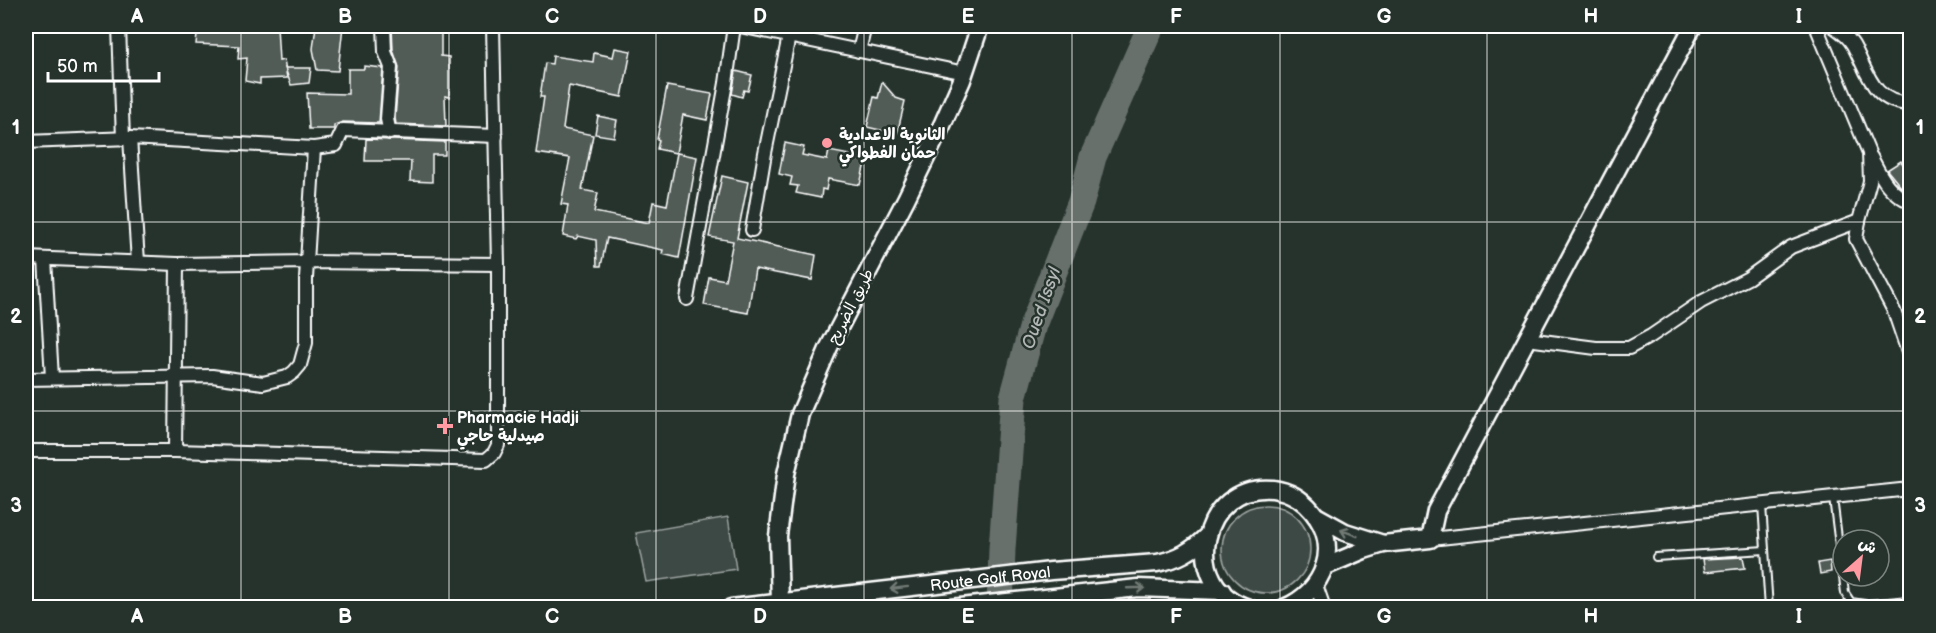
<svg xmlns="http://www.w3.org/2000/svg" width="1936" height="633" viewBox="0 0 1936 633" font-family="'Balsamiq Sans','Playpen Sans Arabic',sans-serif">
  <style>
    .green { fill: #3e4944; stroke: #9ea4a2; stroke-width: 1.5 }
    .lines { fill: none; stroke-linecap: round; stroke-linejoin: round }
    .river { stroke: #67706c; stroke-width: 27 }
    .building { fill: #515c57; stroke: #fff; stroke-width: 1.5 }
    .lane-casing { stroke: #fff; stroke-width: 10 }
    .street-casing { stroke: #fff; stroke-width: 16 }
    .secondary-casing { stroke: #fff; stroke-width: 21 }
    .lane { stroke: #26332d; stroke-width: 6 }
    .street { stroke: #26332d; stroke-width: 12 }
    .secondary { stroke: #26332d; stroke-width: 16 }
    .oneway { stroke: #727a76 }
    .grid { fill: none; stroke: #fff; stroke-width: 1.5; stroke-opacity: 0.55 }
    .poi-dot { fill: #ff9aa2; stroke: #26332d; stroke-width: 2 }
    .labels { text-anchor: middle; stroke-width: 5; stroke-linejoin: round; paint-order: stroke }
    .poi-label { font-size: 16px; font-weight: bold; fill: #fff; stroke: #26332d; text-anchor: start }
    .street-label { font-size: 16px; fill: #fff; stroke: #26332d }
    .water-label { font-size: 18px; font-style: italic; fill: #b3b8b6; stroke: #26332d }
    .neatline { fill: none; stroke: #fff; stroke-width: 2 }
    .grid-label { font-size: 20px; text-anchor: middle; font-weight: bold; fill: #fff }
  </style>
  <rect width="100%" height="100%" fill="#26332d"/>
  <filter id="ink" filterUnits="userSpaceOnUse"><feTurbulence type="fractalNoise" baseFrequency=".0167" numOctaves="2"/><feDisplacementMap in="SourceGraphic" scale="12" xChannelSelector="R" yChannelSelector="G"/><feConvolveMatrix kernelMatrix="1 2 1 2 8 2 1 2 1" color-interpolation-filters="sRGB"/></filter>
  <g filter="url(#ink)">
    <g class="green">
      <circle cx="1266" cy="549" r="44"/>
      <polygon points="728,517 736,569 646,582 636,533"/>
    </g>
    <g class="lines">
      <polyline class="river" points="1000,608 1002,549 1013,398 1033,325 1081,202 1093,157 1151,26"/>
    </g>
    <g class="building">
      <polygon points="198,26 277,26 279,61 284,60 287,78 260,79 260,84 245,81 247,58 238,59 239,46 196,44"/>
      <polygon points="316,26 343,26 338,71 317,70 313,49"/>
      <polygon points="392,26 441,26 441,56 449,57 449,97 445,96 446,126 396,124 395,118 399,67 393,50"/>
      <polygon points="615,48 631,51 622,97 569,86 563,129 593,135 582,190 598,193 594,212 649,223 653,202 667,205 677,153 697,157 679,258 662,254 663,250 607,238 601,266 597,266 596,240 578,236 576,239 563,236 568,205 561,204 570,158 536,153 544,97 540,97 545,63 552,64 553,56 593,62 594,53 613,57"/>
      <polygon points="364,66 383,68 379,123 343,122 334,125 334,129 309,129 307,93 348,94 348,69 364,69"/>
      <polygon points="285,68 311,68 309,83 291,85"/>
      <polygon points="736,71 752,75 748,91 744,90 742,97 732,94"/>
      <polygon points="882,82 896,98 905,101 897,134 867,127 874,97 878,98"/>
      <polygon points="667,86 712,94 707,120 683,115 676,153 657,149 659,140 657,139"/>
      <polygon points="598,116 617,120 614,137 595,134"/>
      <polygon points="366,139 445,142 445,155 432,155 432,182 410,181 411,161 365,161"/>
      <polygon points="785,143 804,147 802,155 827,160 829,151 866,158 860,185 828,179 826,190 822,189 821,198 796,193 798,186 790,185 792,177 779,174"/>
      <polygon points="1911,159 1911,181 1901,187 1887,170 1901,161 1903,164"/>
      <polygon points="722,176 748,182 737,238 816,255 812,280 755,269 748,313 704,305 709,277 725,280 733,241 709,237"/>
      <polygon points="1743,557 1745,568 1705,572 1703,559"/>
      <polygon points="1830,561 1831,572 1820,574 1818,563"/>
    </g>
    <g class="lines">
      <g class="lane-casing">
        <g id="lane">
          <polyline points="1833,498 1845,593 1851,602 1865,604 1910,600"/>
          <polyline points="1762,505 1769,608"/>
          <polyline points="1656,557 1765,550"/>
        </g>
      </g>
      <g class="street-casing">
        <g id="street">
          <polyline points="119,26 123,139"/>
          <polyline points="384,26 385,52 391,67 387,119 390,133"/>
          <polyline points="740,26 965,73"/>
          <polyline points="1816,26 1869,153 1870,181 1859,221 1856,239 1894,311 1910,358"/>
          <path d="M1833 26C1840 31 1848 36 1853 45 1868 72 1872 103 1910 104"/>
          <polyline points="859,51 865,26"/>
          <polyline points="130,138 138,262"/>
          <polyline points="26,142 130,138 314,148 336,145 343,130 496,136"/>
          <path d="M1871 157C1881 176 1889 194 1910 201"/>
          <polyline points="752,230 765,153 789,36"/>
          <polyline points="26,258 177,264 308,262 498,264"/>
          <polyline points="45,259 52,378"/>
          <polyline points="687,299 726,83 734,26"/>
          <polyline points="1527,339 1596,348 1629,348 1651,336 1701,302 1748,278 1791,247 1859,221"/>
          <polyline points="26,379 212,376 263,383 287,377 294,372 300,365 306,343 306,279 314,148"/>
          <polyline points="26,451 175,451 486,460 494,453 498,445 498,264 493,26"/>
          <polyline points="175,451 177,264"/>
          <polyline points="1430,539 1910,489"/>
          <polyline points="1316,585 1324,608"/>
        </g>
      </g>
      <g class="secondary-casing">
        <g id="secondary">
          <polyline points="1318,517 1345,532 1383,544"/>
          <polyline points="1324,567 1364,550 1383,544 1430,539 1436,511 1693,26"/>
          <polyline points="780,603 778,536 786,474 800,414 829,347 906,199 943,123 962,80 980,26"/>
          <path id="s1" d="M731 608 1051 571 1157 563C1178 559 1192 551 1207 536"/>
          <polyline points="951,608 1138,588 1222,591"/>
          <path d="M1249 608C1179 588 1200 482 1273 489 1288 491 1302 499 1312 511 1342 546 1324 592 1284 608"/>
        </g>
      </g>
      <use href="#lane" class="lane"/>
      <use href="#street" class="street"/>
      <use href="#secondary" class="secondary"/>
    </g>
    <defs><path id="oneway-shaft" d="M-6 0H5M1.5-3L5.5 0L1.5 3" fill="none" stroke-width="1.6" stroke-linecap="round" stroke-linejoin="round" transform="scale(1.5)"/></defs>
    <g class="oneway">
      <use href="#oneway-shaft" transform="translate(1349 533) rotate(-159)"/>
      <use href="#oneway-shaft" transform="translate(899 588) rotate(173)"/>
      <use href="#oneway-shaft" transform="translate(1136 588) rotate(-2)"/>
    </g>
  </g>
  <path class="grid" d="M241 26V608M449 26V608M656 26V608M864 26V608M1072 26V608M1280 26V608M1487 26V608M1695 26V608M26 222H1910M26 411H1910"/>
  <g class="poi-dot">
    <circle cx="827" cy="143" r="6"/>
    <path d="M442 417h6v6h6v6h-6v6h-6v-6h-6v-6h6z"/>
  </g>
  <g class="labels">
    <g class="poi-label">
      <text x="839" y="140">الثانوية الاعدادية<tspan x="839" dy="18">حمان الفطواكي</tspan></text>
      <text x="457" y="423">Pharmacie Hadji<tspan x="457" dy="18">صيدلية حاجي</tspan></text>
    </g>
    <g class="street-label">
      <text transform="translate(850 306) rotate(-63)" y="6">طريق الضريح</text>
      <text dy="6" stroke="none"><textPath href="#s1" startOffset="261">Route Golf Royal</textPath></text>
    </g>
    <g class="water-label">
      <text transform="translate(1041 308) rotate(-71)" y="6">Oued Issyl</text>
    </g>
  </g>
  <rect width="1936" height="633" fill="none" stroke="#26332d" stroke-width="66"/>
  <g transform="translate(1861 558) rotate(28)"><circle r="28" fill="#26332d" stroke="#7d8581" stroke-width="1.5"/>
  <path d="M0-4.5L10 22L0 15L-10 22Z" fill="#ff9aa2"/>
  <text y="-9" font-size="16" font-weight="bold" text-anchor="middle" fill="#ffffff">ش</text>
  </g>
  <path d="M48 72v9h111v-9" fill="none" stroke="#ffffff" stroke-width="3"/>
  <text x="57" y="72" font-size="18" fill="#ffffff" stroke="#26332d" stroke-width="4.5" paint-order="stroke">50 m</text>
  <rect x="33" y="33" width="1870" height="567" class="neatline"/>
  <g class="grid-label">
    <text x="137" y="23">A</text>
    <text x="345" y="23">B</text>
    <text x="552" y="23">C</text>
    <text x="760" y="23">D</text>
    <text x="968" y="23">E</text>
    <text x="1176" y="23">F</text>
    <text x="1384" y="23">G</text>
    <text x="1591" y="23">H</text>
    <text x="1799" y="23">I</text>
    <text x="16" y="134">1</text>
    <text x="1920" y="134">1</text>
    <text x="16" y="323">2</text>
    <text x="1920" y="323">2</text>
    <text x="16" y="512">3</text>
    <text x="1920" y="512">3</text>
    <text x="137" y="623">A</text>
    <text x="345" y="623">B</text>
    <text x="552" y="623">C</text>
    <text x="760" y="623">D</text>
    <text x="968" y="623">E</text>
    <text x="1176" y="623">F</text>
    <text x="1384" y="623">G</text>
    <text x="1591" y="623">H</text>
    <text x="1799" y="623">I</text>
  </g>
</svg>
